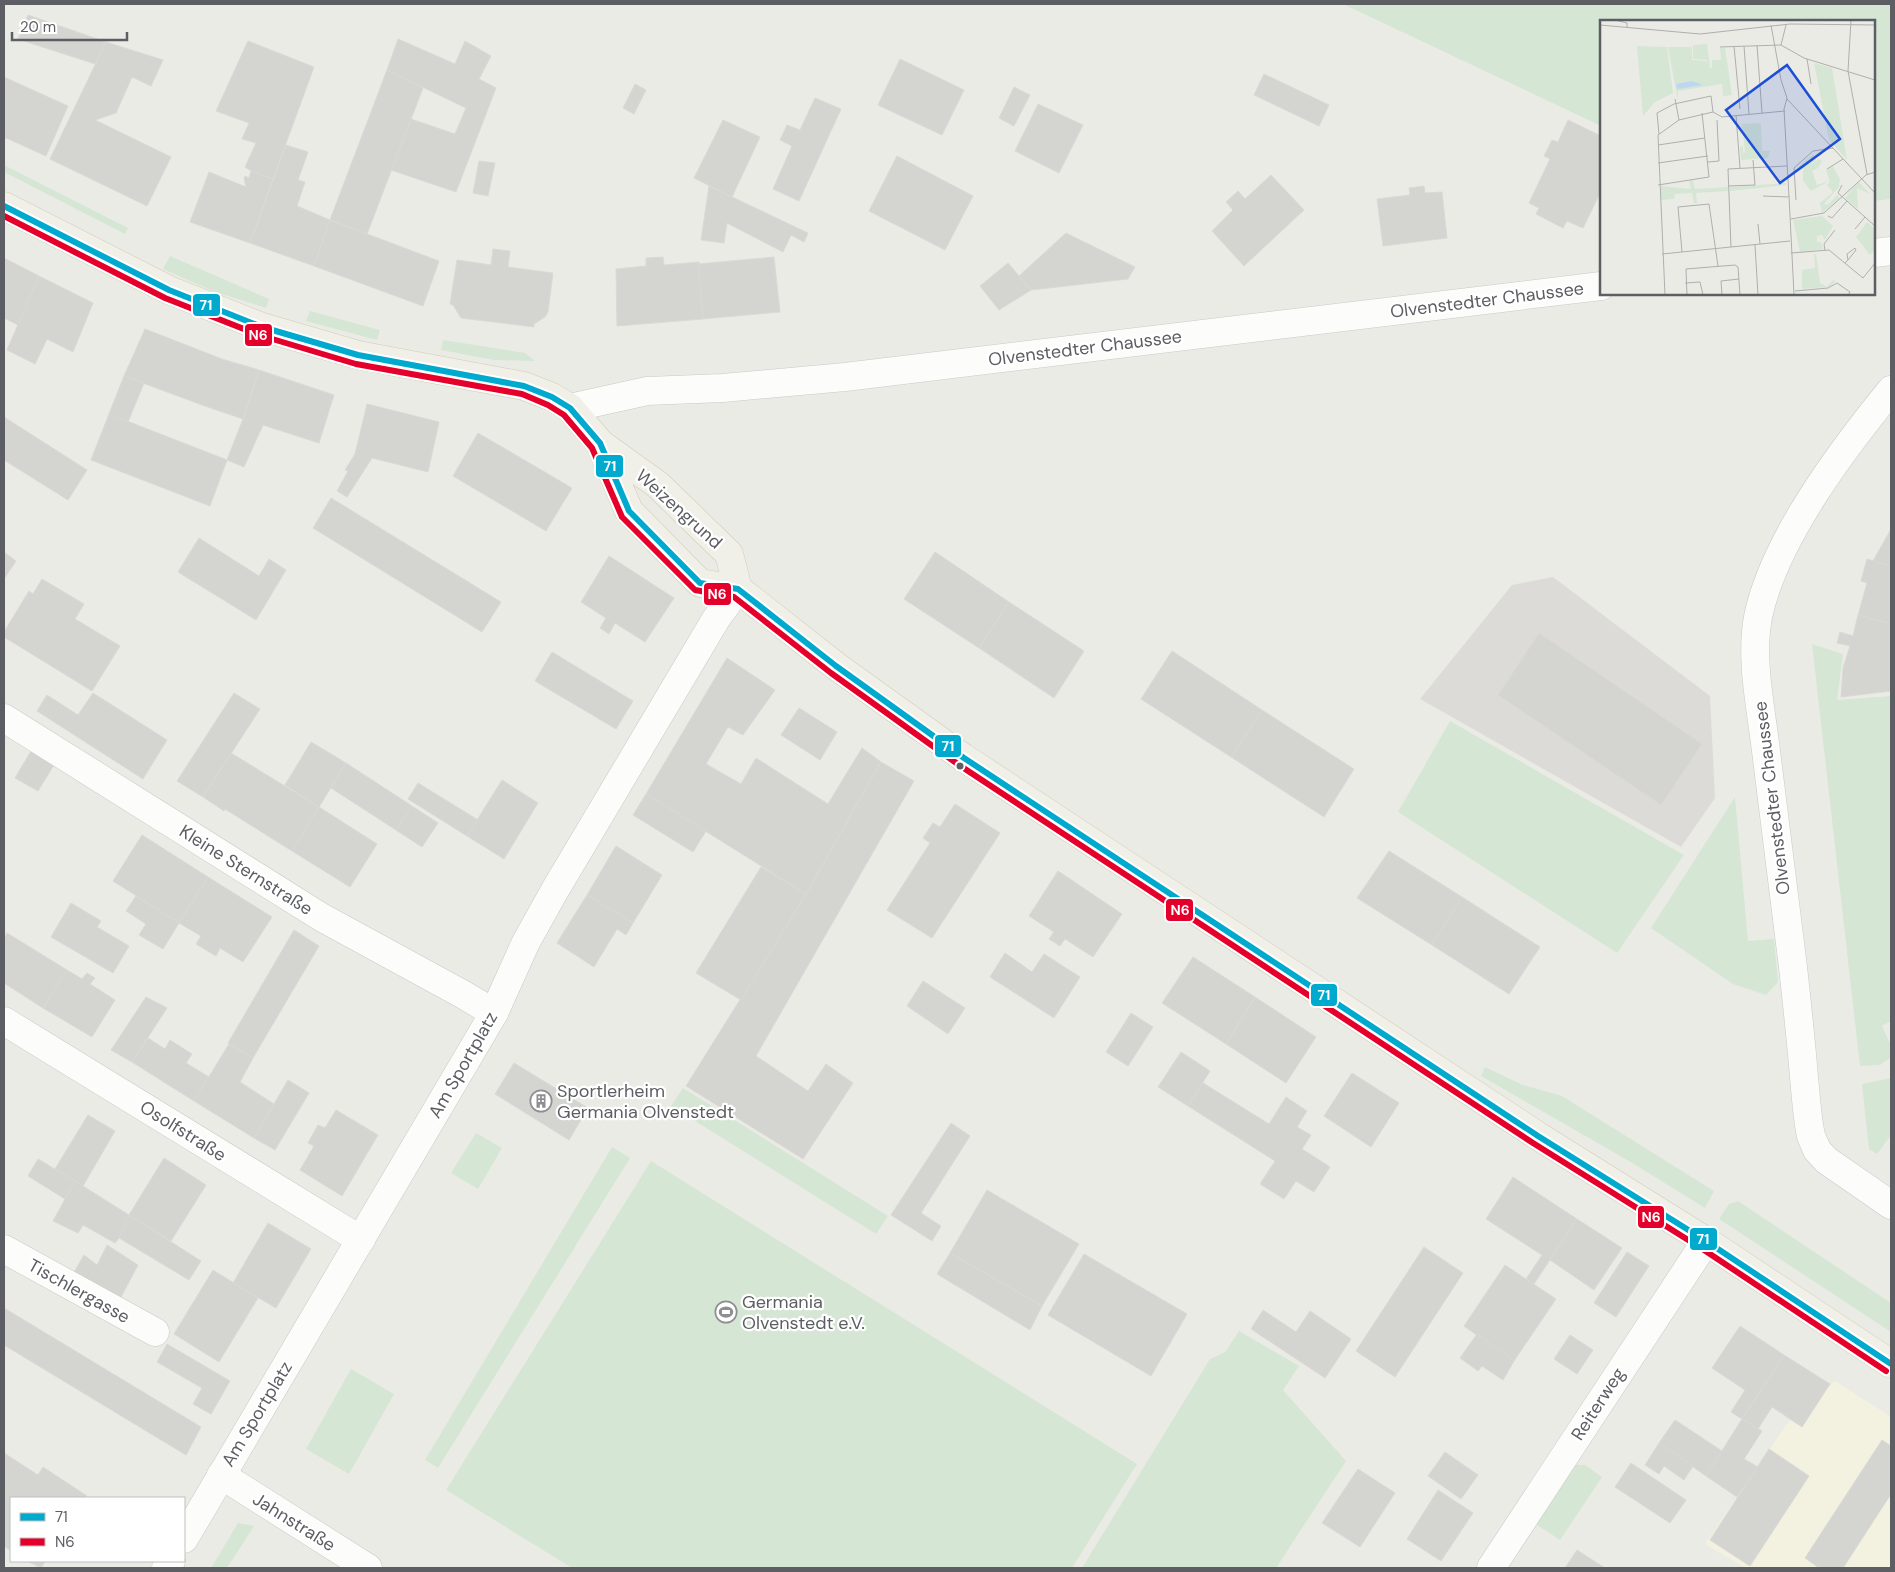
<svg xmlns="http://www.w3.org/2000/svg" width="1895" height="1572" viewBox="0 0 1895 1572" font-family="'DM Sans',sans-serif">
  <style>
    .commercial { fill: #f3f1e0 }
    .industrial { fill: #dcdbd7 }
    .green { fill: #d5e6d4 }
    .building { fill: #d4d4d1; stroke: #dad9d6 }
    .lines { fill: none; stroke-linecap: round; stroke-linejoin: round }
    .minor-casing { stroke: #c8c9c8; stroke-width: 29 }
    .major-casing { stroke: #d1ccb6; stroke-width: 29 }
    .minor { stroke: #fcfcfb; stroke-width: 28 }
    .major { stroke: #f1f0e8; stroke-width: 28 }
    .bus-1-casing { stroke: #fff; stroke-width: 10 }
    .bus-2-casing { stroke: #fff; stroke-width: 10 }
    .bus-1 { stroke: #00a9ce; stroke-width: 6 }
    .bus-2 { stroke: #e4002b; stroke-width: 6 }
    .bus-dot { fill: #5c5e63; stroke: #fff; stroke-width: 2 }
    .labels { text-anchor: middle; stroke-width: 4.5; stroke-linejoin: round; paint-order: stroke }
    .street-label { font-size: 18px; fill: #5c5e63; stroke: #fff }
    .poi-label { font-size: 18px; fill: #5c5e63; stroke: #fff; text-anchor: start }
    .inset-road { fill: none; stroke: #aeafae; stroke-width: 1 }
    .view { fill: #1d4ed8; fill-opacity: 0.15; stroke: #1d4ed8; stroke-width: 2.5 }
    .inset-edge { fill: none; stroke: #5c5e63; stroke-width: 2.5 }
    .line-badge { stroke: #fff; stroke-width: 2 }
    .badge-label { font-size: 14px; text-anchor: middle; font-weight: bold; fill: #fff }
  </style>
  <rect width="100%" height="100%" fill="#ebebe6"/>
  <polygon class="commercial" points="1835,1381 1891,1417 1891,1566 1890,1568 1745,1568 1705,1544 1786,1425"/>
  <polygon class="industrial" points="1553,577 1710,696 1715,798 1681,847 1420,699 1512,585"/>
  <g class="green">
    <polygon points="1343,4 1891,4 1891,199 1874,201 1874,21 1601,21 1601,126"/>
    <polygon points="4,165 128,228 125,234 4,172"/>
    <polygon points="170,256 269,299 266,308 215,292 163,269"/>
    <polygon points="310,311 380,330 377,340 306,321"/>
    <polygon points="443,340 525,353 535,361 494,360 441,350"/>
    <polygon points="1812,644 1843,654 1837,700 1891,696 1891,1021 1882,1026 1891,1046 1891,1057 1880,1065 1860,1066"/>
    <polygon points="1450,721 1684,855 1617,953 1398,812"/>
    <polygon points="1735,797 1748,941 1774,939 1778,982 1766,995 1733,984 1651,928"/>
    <polygon points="1485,1067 1523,1085 1562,1096 1714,1191 1705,1208 1629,1161 1481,1076"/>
    <polygon points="1891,1078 1891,1135 1877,1154 1869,1149 1862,1084"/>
    <polygon points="683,1088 888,1216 876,1234 671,1106"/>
    <polygon points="476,1133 502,1148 478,1189 451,1173"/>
    <polygon points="612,1147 630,1158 438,1468 425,1460"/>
    <polygon points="651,1161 1137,1464 1072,1568 572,1568 446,1490"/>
    <polygon points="1738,1201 1891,1303 1891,1332 1719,1219 1729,1204"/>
    <polygon points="1239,1331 1299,1366 1283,1390 1346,1461 1276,1568 1082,1568 1210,1359 1225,1352"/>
    <polygon points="351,1369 394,1394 349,1474 306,1449"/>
    <polygon points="1574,1465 1585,1465 1602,1477 1560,1540 1534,1523"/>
    <polygon points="238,1523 254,1526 227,1568 211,1568"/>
  </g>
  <g class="building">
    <polygon points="28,15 106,42 95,64 18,39"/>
    <polygon points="398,39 455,64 465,41 491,56 479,79 496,88 456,192 391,170 411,119 455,134 466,108 387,70"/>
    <polygon points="248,41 314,67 273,179 251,171 245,167 256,143 242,139 249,123 216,111"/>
    <polygon points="106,42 163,60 151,86 132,77 116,113 95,120 171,157 147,206 50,159"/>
    <polygon points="900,59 964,90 942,135 878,105"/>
    <polygon points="387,70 423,88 367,234 330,220"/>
    <polygon points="1264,74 1329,105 1319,126 1254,95"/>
    <polygon points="4,77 68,106 46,156 4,137"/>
    <polygon points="635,84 646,90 634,114 623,108"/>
    <polygon points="1014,87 1030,95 1014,126 999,118"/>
    <polygon points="815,98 841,109 799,201 773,189 792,146 780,140 787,125 800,130"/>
    <polygon points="1038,104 1083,125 1059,173 1015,151"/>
    <polygon points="723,120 760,137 732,197 694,178"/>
    <polygon points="1568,120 1601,136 1601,191 1583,228 1567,221 1563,228 1536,214 1539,208 1529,203 1550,159 1544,156 1552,140 1558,142"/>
    <polygon points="286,145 308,152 298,180 305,182 297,206 330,220 314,266 250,243"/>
    <polygon points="897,156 973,196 945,250 869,211"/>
    <polygon points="479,161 495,163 488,196 473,193"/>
    <polygon points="251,171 273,179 250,243 190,222 209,172 246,187 244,178 245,176 249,178"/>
    <polygon points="1271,175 1304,210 1244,266 1212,231 1233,210 1226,202 1238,191 1245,199"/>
    <polygon points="709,186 808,233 804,242 791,235 783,252 727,223 724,243 701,240"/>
    <polygon points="1424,186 1425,193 1442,192 1447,238 1383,246 1377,199 1410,195 1409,188"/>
    <polygon points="330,220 439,261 423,306 314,266"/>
    <polygon points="1066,233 1135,267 1128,279 1031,290 1019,276"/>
    <polygon points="493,249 510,251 508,267 553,273 548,312 545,317 534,324 534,327 461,318 453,305 450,304 457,260 491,265"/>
    <polygon points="663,257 664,265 699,262 703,319 617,326 616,269 646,266 646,258"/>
    <polygon points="774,257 780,312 703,319 698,264"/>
    <polygon points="4,258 39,276 18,325 4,318"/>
    <polygon points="1008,263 1031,290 999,310 980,286"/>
    <polygon points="39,276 93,303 73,352 47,339 35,364 7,350"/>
    <polygon points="145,329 222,359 259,370 243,419 202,405 124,376"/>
    <polygon points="259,370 334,395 319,443 263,425 244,467 227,460 243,419"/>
    <polygon points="124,376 144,383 128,422 109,414"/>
    <polygon points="367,404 439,422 428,472 372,458 347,497 337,491 348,471 345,470 355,454"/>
    <polygon points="109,414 227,460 210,506 91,460"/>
    <polygon points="4,417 87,470 68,500 4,460"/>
    <polygon points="478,433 572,488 546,531 453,476"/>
    <polygon points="331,498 501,602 482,632 313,528"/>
    <polygon points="1891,529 1891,566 1873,561"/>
    <polygon points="199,538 259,576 269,559 286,570 256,620 178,572"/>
    <polygon points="4,552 16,561 4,579"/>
    <polygon points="935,552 1009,602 979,648 904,599"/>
    <polygon points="609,556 674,598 645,642 615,623 609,634 600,628 606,618 581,602"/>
    <polygon points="1867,559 1891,566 1891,624 1858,615 1867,583 1861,581"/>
    <polygon points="42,579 84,604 75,619 120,646 92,691 4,637 4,632 29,591 33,594"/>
    <polygon points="1009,602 1084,651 1054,698 979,648"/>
    <polygon points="1858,615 1891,624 1891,691 1841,697 1843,668 1850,646 1837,643 1840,632 1853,636"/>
    <polygon points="1539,633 1702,744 1661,805 1498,695"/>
    <polygon points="1172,651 1262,710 1231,757 1141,699"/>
    <polygon points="552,652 633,701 616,729 535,681"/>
    <polygon points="727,658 775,690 743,735 728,727 706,764 741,784 756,758 828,804 862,748 881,762 806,894 646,794"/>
    <polygon points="93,693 167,740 143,779 37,711 47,695 78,715"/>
    <polygon points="234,693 260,709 203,797 177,781"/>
    <polygon points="799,708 837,732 820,760 781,735"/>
    <polygon points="1262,710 1354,769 1324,817 1231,757"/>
    <polygon points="311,742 346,763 319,807 285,785"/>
    <polygon points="31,751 54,765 38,791 15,778"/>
    <polygon points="231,753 319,807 292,851 225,809 224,811 203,797"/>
    <polygon points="881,762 914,781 756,1056 808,1091 826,1064 853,1083 803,1159 686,1086 806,894"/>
    <polygon points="346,763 412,806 396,830 331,788"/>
    <polygon points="502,780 538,803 504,859 467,836"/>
    <polygon points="418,783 478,820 467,836 408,799"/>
    <polygon points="646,794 706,831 693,852 633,815"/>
    <polygon points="955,804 1000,833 932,938 887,910 930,843 923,838 933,823 940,827"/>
    <polygon points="412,806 438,823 422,847 396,830"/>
    <polygon points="319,807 377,844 350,887 292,851"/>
    <polygon points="142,835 208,877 179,923 113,881"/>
    <polygon points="616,846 662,875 633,923 587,895"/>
    <polygon points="1389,851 1462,897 1432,945 1357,898"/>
    <polygon points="761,867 806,894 741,1000 696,973"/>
    <polygon points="1058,871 1122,914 1093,957 1065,939 1060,946 1049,939 1054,932 1029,916"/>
    <polygon points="208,877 272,917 243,962 220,948 216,956 196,944 201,936 179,923"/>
    <polygon points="587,895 633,923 626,935 617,929 594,967 557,943"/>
    <polygon points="136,896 179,923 163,949 139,935 146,924 126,911"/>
    <polygon points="1462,897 1540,947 1509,994 1432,945"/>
    <polygon points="71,903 101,921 97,927 129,946 113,973 51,937"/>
    <polygon points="294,930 319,946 253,1058 228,1043"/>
    <polygon points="7,933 67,970 43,1008 4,983 4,939"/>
    <polygon points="1005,953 1032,972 1044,954 1080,977 1054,1018 990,977"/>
    <polygon points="1193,957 1255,997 1226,1044 1162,1003"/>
    <polygon points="67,970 82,979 87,973 95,978 90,984 115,1000 92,1037 43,1008"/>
    <polygon points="923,981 965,1008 948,1034 907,1006"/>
    <polygon points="146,997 167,1008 132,1062 111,1050"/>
    <polygon points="1255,997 1316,1037 1286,1083 1226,1044"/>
    <polygon points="1131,1013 1153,1027 1128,1066 1106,1052"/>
    <polygon points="148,1038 165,1049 170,1040 192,1054 186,1063 209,1077 194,1101 132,1062"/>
    <polygon points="229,1044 253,1058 240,1082 274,1104 254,1138 194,1101"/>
    <polygon points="1181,1052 1210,1071 1188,1106 1158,1087"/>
    <polygon points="514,1063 588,1108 569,1140 495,1094"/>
    <polygon points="1352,1073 1399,1103 1371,1147 1324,1116"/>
    <polygon points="288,1080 309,1093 275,1150 254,1138"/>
    <polygon points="1203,1083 1269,1124 1286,1097 1307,1111 1297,1127 1311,1135 1302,1149 1330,1167 1314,1192 1296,1181 1284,1199 1260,1184 1275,1161 1188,1106"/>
    <polygon points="336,1110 378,1135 342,1196 300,1170 314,1146 308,1143 318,1125 325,1128"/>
    <polygon points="88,1115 115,1131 83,1186 55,1169"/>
    <polygon points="951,1123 970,1136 921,1213 941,1226 932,1241 891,1215"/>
    <polygon points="164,1158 206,1185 171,1241 129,1215"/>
    <polygon points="38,1159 75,1181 65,1199 28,1176"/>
    <polygon points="1513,1177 1577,1219 1534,1284 1526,1279 1542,1255 1486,1219"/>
    <polygon points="75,1181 129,1215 119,1238 115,1243 83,1225 78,1233 53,1221"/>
    <polygon points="987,1190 1079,1244 1042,1306 950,1253"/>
    <polygon points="129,1215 201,1261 189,1280 119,1238"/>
    <polygon points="1577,1219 1622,1248 1594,1290 1550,1260"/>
    <polygon points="268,1223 311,1249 276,1308 233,1283"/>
    <polygon points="107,1245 138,1265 119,1301 73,1274 84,1255 97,1265"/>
    <polygon points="1424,1247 1463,1273 1395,1377 1356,1351"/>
    <polygon points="1627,1252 1649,1266 1616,1317 1594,1303"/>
    <polygon points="950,1253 1042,1306 1030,1330 937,1274"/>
    <polygon points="1084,1254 1187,1314 1151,1376 1048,1315"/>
    <polygon points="1505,1265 1556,1299 1514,1361 1464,1326"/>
    <polygon points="213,1270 258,1298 219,1362 174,1334"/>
    <polygon points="4,1308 201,1427 186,1455 4,1345"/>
    <polygon points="1263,1310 1296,1332 1310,1311 1351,1339 1325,1378 1251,1329"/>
    <polygon points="1740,1326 1784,1355 1742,1419 1731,1412 1745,1390 1712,1368"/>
    <polygon points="1477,1334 1514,1361 1503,1380 1482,1366 1478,1371 1460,1358"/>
    <polygon points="1570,1335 1593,1350 1577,1374 1554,1359"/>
    <polygon points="167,1344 230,1381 211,1414 193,1404 202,1388 157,1362"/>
    <polygon points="1784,1355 1830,1384 1802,1427 1772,1407 1758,1429 1742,1419"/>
    <polygon points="1742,1419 1762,1431 1744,1459 1758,1467 1737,1497 1706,1476"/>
    <polygon points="1675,1420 1722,1451 1706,1476 1659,1443"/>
    <polygon points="1882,1440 1891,1446 1891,1494 1843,1568 1819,1568 1805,1558"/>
    <polygon points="1659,1443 1693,1466 1684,1480 1664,1466 1659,1474 1645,1465"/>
    <polygon points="1769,1449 1809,1476 1750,1566 1710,1540"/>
    <polygon points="1445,1452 1478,1475 1461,1499 1428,1476"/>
    <polygon points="4,1453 38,1475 43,1467 87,1496 85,1498 11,1498 11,1551 4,1546"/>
    <polygon points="1631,1463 1686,1500 1670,1523 1615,1487"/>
    <polygon points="1358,1469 1395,1493 1360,1547 1322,1523"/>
    <polygon points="1438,1490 1473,1513 1441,1561 1407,1539"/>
    <polygon points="1577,1550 1605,1568 1565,1568"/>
    <polygon points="27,1561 45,1561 41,1568"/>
  </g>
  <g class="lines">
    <g class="minor-casing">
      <g id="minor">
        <polyline points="1874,253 1891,251"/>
        <path d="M1891 390C1842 450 1774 540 1758 617 1750 660 1761 708 1766 751 1775 823 1784 895 1793 967 1797 1004 1801 1040 1804 1077 1806 1097 1807 1117 1811 1136L1817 1150 1826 1160 1891 1205"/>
        <polyline points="570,408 647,391 723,388 845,377 1601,286"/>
        <polyline points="4,718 321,917 464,995 494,1013"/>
        <polyline points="4,1021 361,1240"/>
        <polyline points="4,1249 155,1332"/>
        <polyline points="221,1475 368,1568"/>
        <polyline points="184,1539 494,1013 526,942 555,890 716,619 738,589"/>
        <polyline points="166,1568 171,1561"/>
        <polyline points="1491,1568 1706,1241"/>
      </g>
    </g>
    <g class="major-casing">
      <g id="major">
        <polyline points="4,206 169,290 262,327 358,355 524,386 552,397 570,408 600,443 629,511 700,583 738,589 836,666 964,758 1538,1136 1706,1241 1891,1364"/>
        <polyline points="601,444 658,485 729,554 738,589"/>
      </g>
    </g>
    <use href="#minor" class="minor"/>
    <use href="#major" class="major"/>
    <g class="bus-1-casing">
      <polyline id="bus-1" points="4,206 169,290 262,327 358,355 524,386 552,397 570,408 600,443 629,511 700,583 738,589 836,666 964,758 1538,1136 1706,1241 1891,1364"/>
    </g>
    <g class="bus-2-casing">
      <polyline id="bus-2" points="4,216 165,298 259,335 356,364 522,394 548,405 564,415 592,448 622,517 695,590 734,597 831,673 959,765 1533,1143 1701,1248 1886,1371"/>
    </g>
    <use href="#bus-1" class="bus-1"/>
    <use href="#bus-2" class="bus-2"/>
  </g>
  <defs>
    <g id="building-ring" transform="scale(1.125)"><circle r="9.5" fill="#fff" stroke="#8e8f91" stroke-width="1.5"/><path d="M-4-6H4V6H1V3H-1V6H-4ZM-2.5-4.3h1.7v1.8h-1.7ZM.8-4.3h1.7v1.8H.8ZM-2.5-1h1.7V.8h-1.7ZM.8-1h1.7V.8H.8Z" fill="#8e8f91"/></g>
    <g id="stadium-ring" transform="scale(1.125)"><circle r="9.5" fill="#fff" stroke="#8e8f91" stroke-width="1.5"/><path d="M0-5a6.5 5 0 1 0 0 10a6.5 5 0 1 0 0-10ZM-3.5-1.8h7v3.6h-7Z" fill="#8e8f91"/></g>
  </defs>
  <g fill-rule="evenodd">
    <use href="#building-ring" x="541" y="1101"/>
    <use href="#stadium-ring" x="726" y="1312"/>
  </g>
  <circle class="bus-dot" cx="960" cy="766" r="4.5"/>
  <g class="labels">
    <g class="street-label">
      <text transform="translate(1487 300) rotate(-7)" y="6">Olvenstedter Chaussee</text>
      <text transform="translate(1085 348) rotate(-7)" y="6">Olvenstedter Chaussee</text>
      <text transform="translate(679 509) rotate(42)" y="6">Weizengrund</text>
      <text transform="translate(1772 798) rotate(-97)" y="6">Olvenstedter Chaussee</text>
      <text transform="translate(246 870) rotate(32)" y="6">Kleine Sternstraße</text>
      <text transform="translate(463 1065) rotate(-60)" y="6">Am Sportplatz</text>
      <text transform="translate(183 1131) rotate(32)" y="6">Osolfstraße</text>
      <text transform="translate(79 1291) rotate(29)" y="6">Tischlergasse</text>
      <text transform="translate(1598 1404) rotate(-57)" y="6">Reiterweg</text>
      <text transform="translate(257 1414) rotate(-59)" y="6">Am Sportplatz</text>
      <text transform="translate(294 1522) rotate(32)" y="6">Jahnstraße</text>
    </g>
    <g class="poi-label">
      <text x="557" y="1097">Sportlerheim<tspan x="557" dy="21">Germania Olvenstedt</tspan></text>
      <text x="742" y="1308">Germania<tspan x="742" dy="21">Olvenstedt e.V.</tspan></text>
    </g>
  </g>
  <g transform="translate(1600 20)">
    <rect width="275" height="275" fill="#ebebe6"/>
    <path d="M107 24 110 47H106L112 48V40H121L120 28H125L132 75 123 76 122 64 78 71V81L68 27H92V40L106 41V44L107 40 93 39V25ZM37 26 67 27 73 73 55 82 43 96ZM214 43 232 48 247 140 229 120ZM161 103 162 131H170L168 138 141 140 140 127 143 126V133L145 132 142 104ZM213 134 216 140 210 145 219 139 222 141 218 148 212 151 217 165 229 161 211 171 203 161V149L198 147ZM233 146 240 159 239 167 224 184 228 185 237 175 240 178 222 193 220 183 233 172 227 165 230 162 226 150ZM93 160 95 169 128 167V171L96 173 97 183H94L92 173 75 174 74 179 61 180V166L91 169 89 161ZM259 162 270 174 257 168 258 189 245 178 253 169 244 177ZM186 163V165L130 171V167ZM222 196 233 206 225 220 222 215 217 216V222H221L223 229 200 232 193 200ZM267 202 275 209V229L270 235 256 217ZM214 234H216L220 263 227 267 234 259 235 262 229 267 202 269V250L215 248Z" fill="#d5e6d4"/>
    <path d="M92 61 103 65 77 69 76 64Z" fill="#bed7f1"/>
    <path class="inset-road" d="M15 0 27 3V7M251 0 248 51 267 154M0 5 100 14 190 4 275 5M171 5 181 60 187 78 184 89 189 177M157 25 162 93M181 25 186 5M134 26 140 89M144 26 149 94M120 27 181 25 204 38 275 60M207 39 211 64M75 79 79 100M187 79 275 173M113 92 122 97 185 91M136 95 140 148M59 114 57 93 74 84 111 76 113 92M58 125 105 118M108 142 119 141 117 100M58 143 108 136M227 149 243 139M58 165 109 157 102 93M242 165 238 173 275 206M128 166 155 165 153 140M163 176 188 177M189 176 194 275M196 180 194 148 213 131 233 128M228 196 232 198 247 181M191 199 224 193 266 155 275 152M158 204 160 224M255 209 265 197M155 225 158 275M131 227 128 149 187 146M225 230 224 224 235 210M82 232 78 187 109 184 118 246M191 233 229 230 263 258 275 243M62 234 190 221M245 243 248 240 256 230 255 228 247 234 248 240M85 263 100 262 103 275M195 271 228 268 237 263 250 272 248 275M65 275 58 115 79 100 113 92M87 275 86 249 135 245 138 247 140 275M122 275 121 261 139 259"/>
    <path class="view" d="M187 45 240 119 180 163 126 90Z"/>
    <rect width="275" height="275" class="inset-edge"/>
  </g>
  <g class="line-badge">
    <rect x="192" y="293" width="29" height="24" rx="5" fill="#00a9ce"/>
    <rect x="244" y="323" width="29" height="24" rx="5" fill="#e4002b"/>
    <rect x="595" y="454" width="29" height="24" rx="5" fill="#00a9ce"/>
    <rect x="703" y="582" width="29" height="24" rx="5" fill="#e4002b"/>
    <rect x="934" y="734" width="28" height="24" rx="5" fill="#00a9ce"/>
    <rect x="1165" y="898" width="29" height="24" rx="5" fill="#e4002b"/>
    <rect x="1310" y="983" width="28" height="24" rx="5" fill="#00a9ce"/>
    <rect x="1637" y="1205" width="28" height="24" rx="5" fill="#e4002b"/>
    <rect x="1689" y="1227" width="29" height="24" rx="5" fill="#00a9ce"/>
  </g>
  <g class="badge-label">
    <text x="206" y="310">71</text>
    <text x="258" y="340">N6</text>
    <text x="610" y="471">71</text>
    <text x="717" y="599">N6</text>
    <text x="948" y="751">71</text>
    <text x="1180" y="915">N6</text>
    <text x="1324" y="1000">71</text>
    <text x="1651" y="1222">N6</text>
    <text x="1703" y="1244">71</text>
  </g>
  <rect width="1895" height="1572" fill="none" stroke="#5c5e63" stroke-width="10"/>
  <rect x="10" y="1497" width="175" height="65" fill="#ffffff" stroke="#bebfc1"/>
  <rect x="20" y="1513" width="25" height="8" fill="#00a9ce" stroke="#bebfc1"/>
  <text x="55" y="1522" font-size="15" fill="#5c5e63">71</text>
  <rect x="20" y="1538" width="25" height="8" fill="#e4002b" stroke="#bebfc1"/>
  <text x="55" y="1547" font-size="15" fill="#5c5e63">N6</text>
  <path d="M12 32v8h115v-8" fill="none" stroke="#5c5e63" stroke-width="2.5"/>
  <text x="20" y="32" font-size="15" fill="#5c5e63" stroke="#ffffff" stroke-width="4" paint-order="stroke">20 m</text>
</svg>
